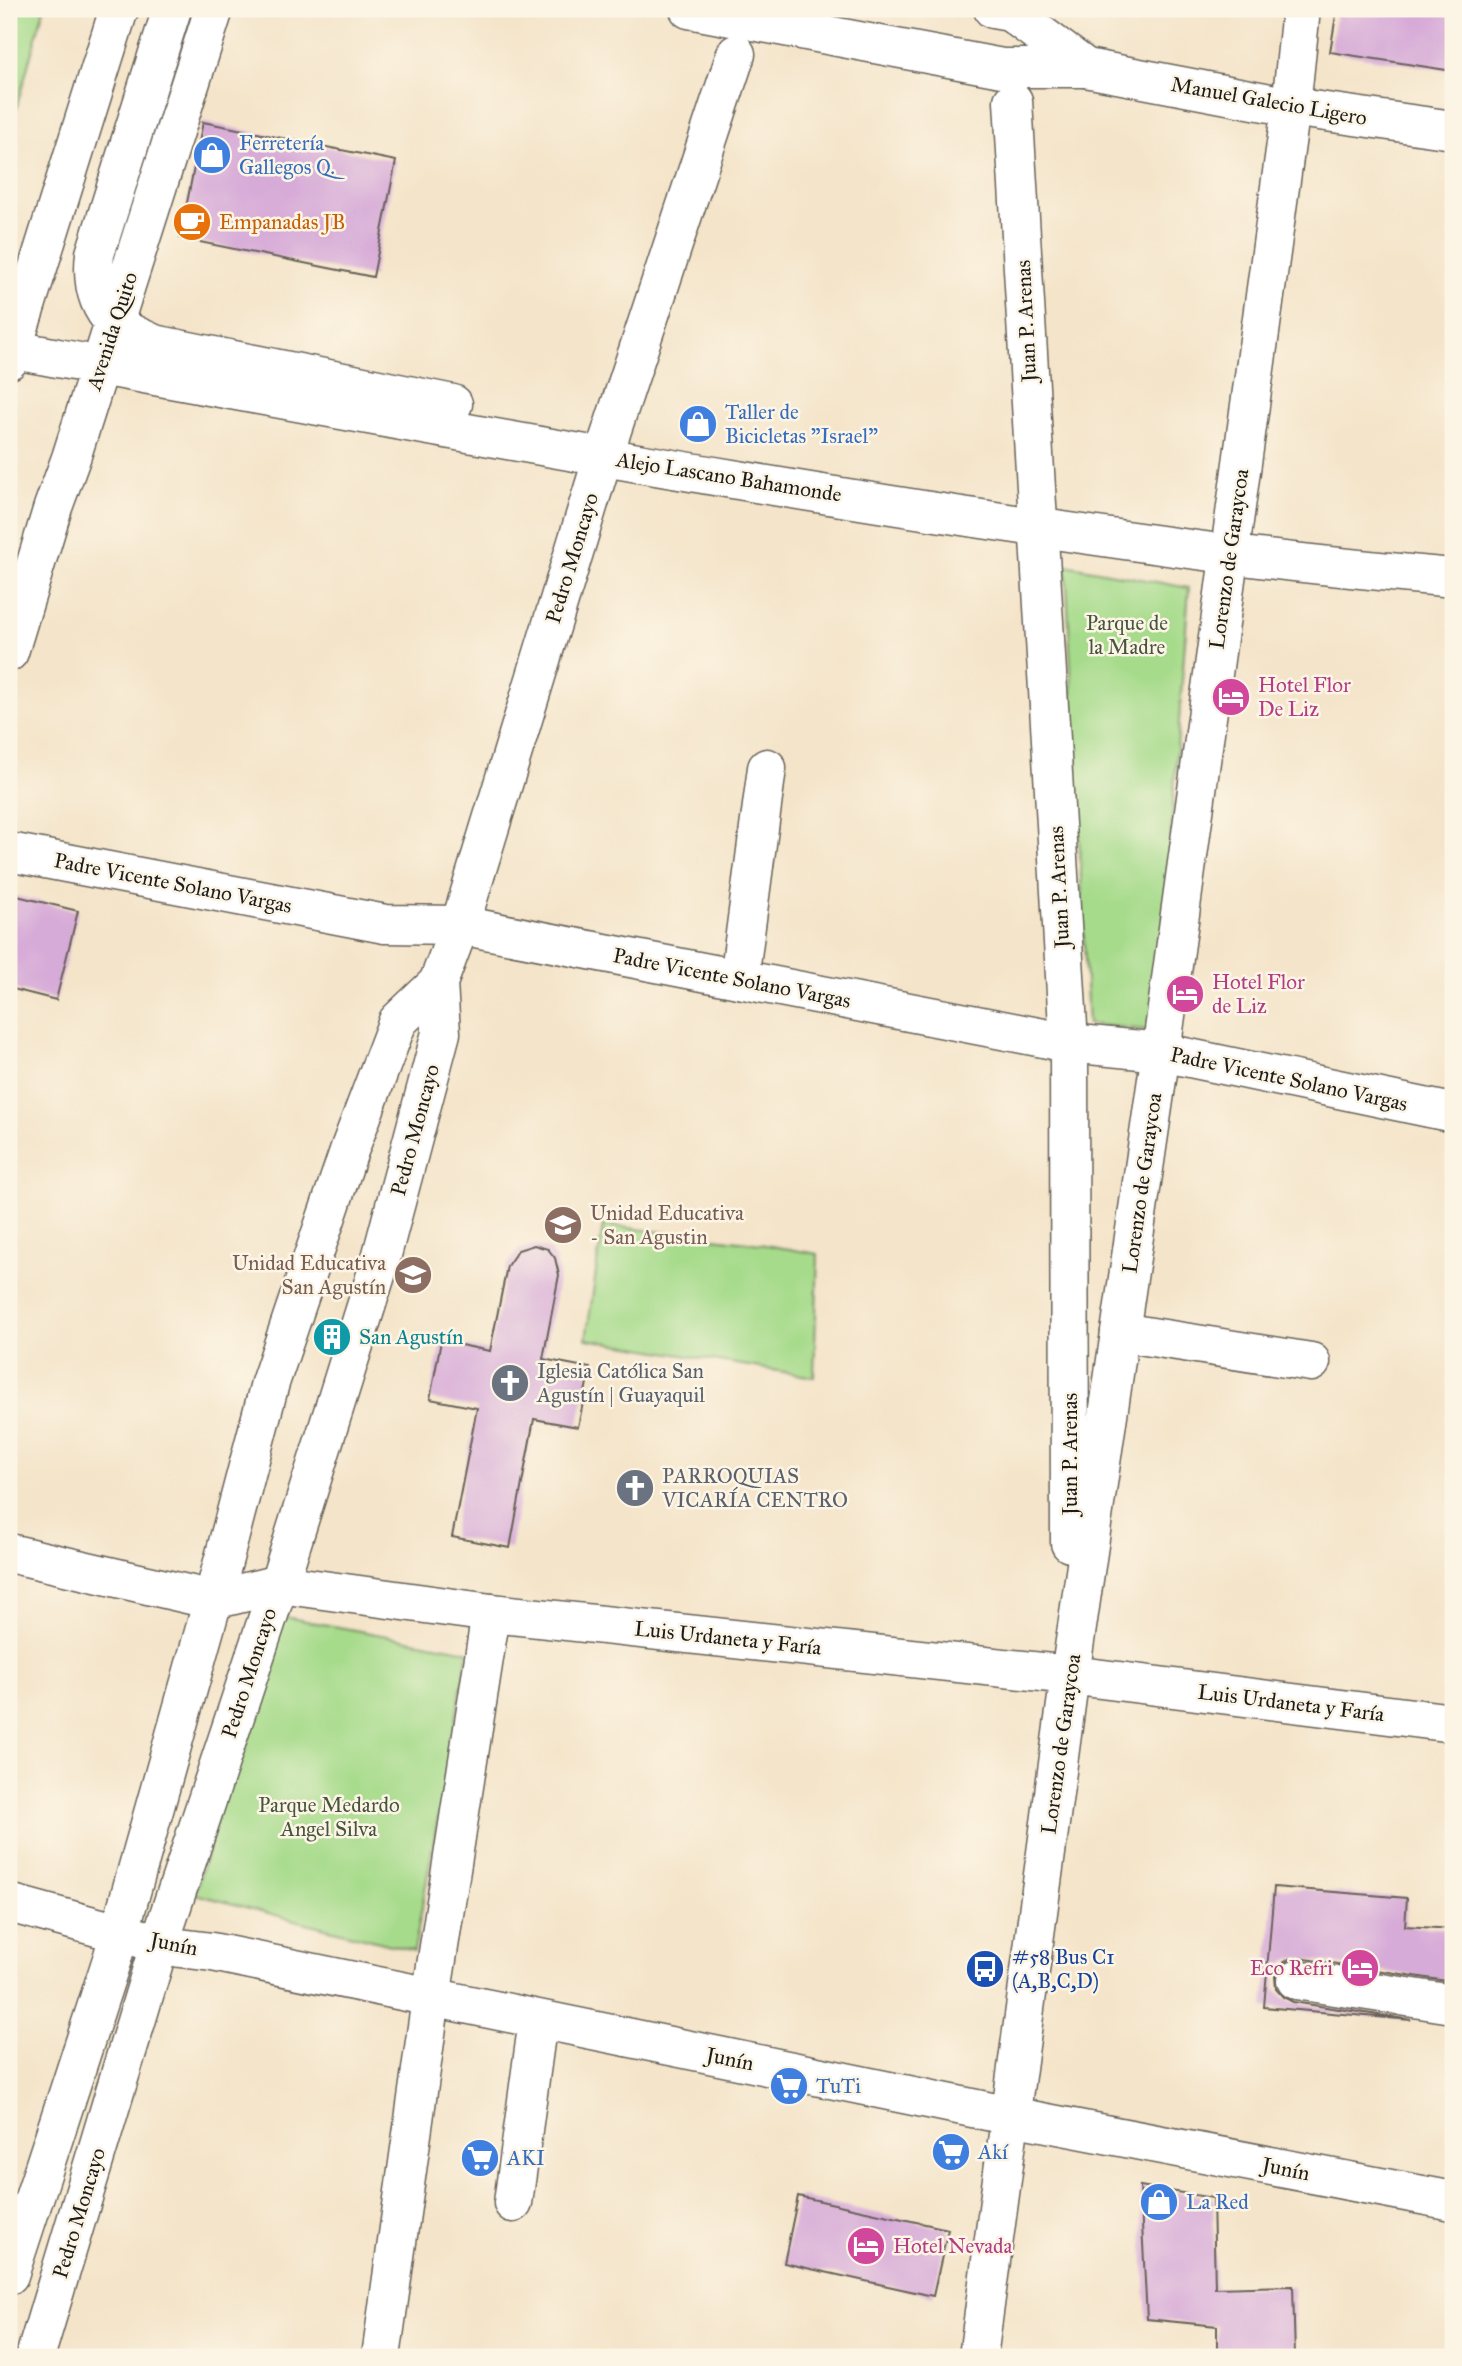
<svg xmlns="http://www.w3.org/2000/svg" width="1462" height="2366" viewBox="0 0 1462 2366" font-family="'IM FELL Great Primer',serif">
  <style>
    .green { fill: #a7db8c; stroke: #627c54; stroke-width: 2 }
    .building { fill: #d7abd8 }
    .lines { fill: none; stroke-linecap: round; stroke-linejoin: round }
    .minor-casing { stroke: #686259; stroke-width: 41 }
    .major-casing { stroke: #686259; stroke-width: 41 }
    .minor { stroke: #fff; stroke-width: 38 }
    .major { stroke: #fff; stroke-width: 38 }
    .labels { text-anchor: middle; stroke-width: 5; stroke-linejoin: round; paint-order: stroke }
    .street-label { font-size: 21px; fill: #1c1c1c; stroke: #fcf5e5 }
    .shop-label { font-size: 21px; fill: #366cbe; stroke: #fcf5e5; text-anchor: start }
    .food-label { font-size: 21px; fill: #c56008; stroke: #fcf5e5; text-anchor: start }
    .park-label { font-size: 21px; fill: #46553e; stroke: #fcf5e5 }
    .hotel-label { font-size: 21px; fill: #b23c85; stroke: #fcf5e5; text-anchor: start }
    .education-label { font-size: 21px; fill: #785e54; stroke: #fcf5e5; text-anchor: start }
    .culture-label { font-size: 21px; fill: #0d838f; stroke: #fcf5e5; text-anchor: start }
    .worship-label { font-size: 21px; fill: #5b616d; stroke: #fcf5e5; text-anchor: start }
    .transit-label { font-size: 21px; fill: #164399; stroke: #fcf5e5; text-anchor: start }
  </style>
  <rect width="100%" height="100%" fill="#fcf5e5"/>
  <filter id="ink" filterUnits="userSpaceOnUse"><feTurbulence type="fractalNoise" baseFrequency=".0143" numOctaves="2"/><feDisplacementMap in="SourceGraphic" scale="14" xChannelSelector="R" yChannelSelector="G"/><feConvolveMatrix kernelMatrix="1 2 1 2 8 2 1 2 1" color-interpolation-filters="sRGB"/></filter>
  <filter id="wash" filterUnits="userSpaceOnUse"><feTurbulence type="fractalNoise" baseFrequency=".00686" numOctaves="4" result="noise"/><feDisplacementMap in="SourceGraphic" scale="28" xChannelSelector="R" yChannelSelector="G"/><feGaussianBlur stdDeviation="1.57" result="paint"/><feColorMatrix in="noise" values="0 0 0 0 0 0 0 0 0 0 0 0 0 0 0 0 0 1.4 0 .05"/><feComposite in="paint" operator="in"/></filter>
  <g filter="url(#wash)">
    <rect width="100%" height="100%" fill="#f4e4c9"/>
    <g class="green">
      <polygon points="9,9 44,9 9,134"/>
      <polygon points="1066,565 1189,588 1156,1031 1088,1024"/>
      <polygon points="603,1225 748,1242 818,1254 814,1377 586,1339"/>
      <polygon points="274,1615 468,1651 414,1951 195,1894"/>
    </g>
    <g id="blocks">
      <g class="building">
        <polygon points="1337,9 1453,9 1453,71 1330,52"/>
        <polygon points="203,122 396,161 373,277 180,238"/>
        <polygon points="9,894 78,911 56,1000 9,988"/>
        <polygon points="534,1245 548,1249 555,1258 559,1275 543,1359 590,1368 578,1427 534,1419 510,1548 452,1537 477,1408 430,1399 441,1341 490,1351 507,1266 518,1250"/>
        <polygon points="1274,1887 1407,1898 1405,1926 1453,1929 1453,1982 1299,1958 1289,1959 1279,1966 1275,1976 1276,1989 1283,1997 1293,2002 1411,2020 1264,2007"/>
        <polygon points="1140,2186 1213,2198 1215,2288 1293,2286 1295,2357 1217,2357 1217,2326 1147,2319"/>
        <polygon points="798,2196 948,2229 933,2296 784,2263"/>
      </g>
    </g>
  </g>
  <g filter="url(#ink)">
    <use href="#blocks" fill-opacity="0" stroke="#686259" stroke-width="2"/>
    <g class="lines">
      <g class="minor-casing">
        <g id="minor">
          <path d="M172 9 95 254C92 279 96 304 114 322 124 332 142 338 154 344L453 404"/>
          <polyline points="993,9 1010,12 1086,68"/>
          <polyline points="1013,101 1069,1043 1070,1543"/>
          <path d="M9 349C414 424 819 500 1227 554 1302 564 1378 571 1453 578"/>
          <polyline points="9,852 385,924 460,925 1069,1043 1161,1052 1453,1113"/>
          <polyline points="739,979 767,768"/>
          <polyline points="1120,1332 1311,1362"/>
          <polyline points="9,1553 213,1600 279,1584 491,1613 1070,1675 1453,1723"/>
          <polyline points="9,1903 119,1933 180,1948 212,1952 1011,2116 1453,2201"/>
          <polyline points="1296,1980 1453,2004"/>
          <polyline points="513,2203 538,2020"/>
          <polyline points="9,2275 113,1956 213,1600 270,1383 350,1148 398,1021 438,983"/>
          <polyline points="35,2357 160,1942 279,1584 380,1262 441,1033 438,983 460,925 603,457 736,54"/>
          <polyline points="381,2357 431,1998 491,1613"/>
          <polyline points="978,2357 1070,1675 1161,1052 1291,107 1301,9"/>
        </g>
      </g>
      <g class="major-casing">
        <g id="major">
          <polyline points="689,9 1002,68 1086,68 1291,107 1453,130"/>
          <polyline points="9,360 119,9"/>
          <polyline points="9,652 53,507 71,458 214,9"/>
        </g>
      </g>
      <use href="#minor" class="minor"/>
      <use href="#major" class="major"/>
    </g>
  </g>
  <defs>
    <g id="shop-disc" transform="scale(2.0125)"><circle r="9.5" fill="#3f7fe0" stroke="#fcf5e5"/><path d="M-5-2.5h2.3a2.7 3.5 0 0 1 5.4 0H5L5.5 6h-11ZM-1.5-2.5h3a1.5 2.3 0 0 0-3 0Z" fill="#fff"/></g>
    <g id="cafe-disc" transform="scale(2.0125)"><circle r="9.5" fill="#e8710a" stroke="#fcf5e5"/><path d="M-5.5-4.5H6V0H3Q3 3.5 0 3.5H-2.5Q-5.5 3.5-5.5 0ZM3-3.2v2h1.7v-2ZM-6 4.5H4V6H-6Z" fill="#fff"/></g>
    <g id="hotel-disc" transform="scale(2.0125)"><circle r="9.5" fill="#d1479c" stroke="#fcf5e5"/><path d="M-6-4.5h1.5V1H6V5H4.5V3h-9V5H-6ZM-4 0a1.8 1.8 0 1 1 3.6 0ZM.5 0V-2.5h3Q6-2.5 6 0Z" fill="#fff"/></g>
    <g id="school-disc" transform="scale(2.0125)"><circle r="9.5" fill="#8d6e63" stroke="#fcf5e5"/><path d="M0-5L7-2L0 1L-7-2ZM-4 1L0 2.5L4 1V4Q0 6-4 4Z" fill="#fff"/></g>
    <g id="building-disc" transform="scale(2.0125)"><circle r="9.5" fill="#0f9aa8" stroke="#fcf5e5"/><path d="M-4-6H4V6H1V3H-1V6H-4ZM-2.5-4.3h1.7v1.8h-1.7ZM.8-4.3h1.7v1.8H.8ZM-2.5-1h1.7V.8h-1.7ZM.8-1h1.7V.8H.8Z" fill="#fff"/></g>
    <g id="church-disc" transform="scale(2.0125)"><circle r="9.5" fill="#6b7280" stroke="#fcf5e5"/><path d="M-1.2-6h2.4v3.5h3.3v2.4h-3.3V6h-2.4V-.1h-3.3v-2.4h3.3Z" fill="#fff"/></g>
    <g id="bus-disc" transform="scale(2.0125)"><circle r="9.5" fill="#1a4fb4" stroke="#fcf5e5"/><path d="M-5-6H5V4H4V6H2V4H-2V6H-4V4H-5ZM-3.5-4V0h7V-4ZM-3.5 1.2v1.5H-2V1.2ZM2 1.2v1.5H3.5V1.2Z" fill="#fff"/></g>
    <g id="supermarket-disc" transform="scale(2.0125)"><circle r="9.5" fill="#3f7fe0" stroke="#fcf5e5"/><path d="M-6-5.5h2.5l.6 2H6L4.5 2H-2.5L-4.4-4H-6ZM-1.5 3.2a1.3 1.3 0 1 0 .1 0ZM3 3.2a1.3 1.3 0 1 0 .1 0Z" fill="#fff"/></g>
  </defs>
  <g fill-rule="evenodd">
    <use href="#shop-disc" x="212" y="155"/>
    <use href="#cafe-disc" x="192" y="222"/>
    <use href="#shop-disc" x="698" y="424"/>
    <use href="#hotel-disc" x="1231" y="697"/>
    <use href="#hotel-disc" x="1185" y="994"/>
    <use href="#school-disc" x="563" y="1225"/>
    <use href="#school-disc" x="413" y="1275"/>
    <use href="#building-disc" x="332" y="1337"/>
    <use href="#church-disc" x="510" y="1383"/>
    <use href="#church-disc" x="635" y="1488"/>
    <use href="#hotel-disc" x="1360" y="1968"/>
    <use href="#bus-disc" x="985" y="1969"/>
    <use href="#supermarket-disc" x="789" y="2086"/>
    <use href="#supermarket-disc" x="951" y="2152"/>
    <use href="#supermarket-disc" x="480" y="2158"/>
    <use href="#shop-disc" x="1159" y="2202"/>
    <use href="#hotel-disc" x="866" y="2246"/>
  </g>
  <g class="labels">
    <g class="street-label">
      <text transform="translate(1269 101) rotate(10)" y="7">Manuel Galecio Ligero</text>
      <text transform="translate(1026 321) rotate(-93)" y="7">Juan P. Arenas</text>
      <text transform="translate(112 331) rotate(-72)" y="7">Avenida Quito</text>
      <text transform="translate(729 477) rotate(9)" y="7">Alejo Lascano Bahamonde</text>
      <text transform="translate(572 558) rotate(-73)" y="7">Pedro Moncayo</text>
      <text transform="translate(1229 559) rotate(-82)" y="7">Lorenzo de Garaycoa</text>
      <text transform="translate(173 883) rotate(11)" y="7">Padre Vicente Solano Vargas</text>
      <text transform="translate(1059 887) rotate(-93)" y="7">Juan P. Arenas</text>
      <text transform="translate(732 978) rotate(11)" y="7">Padre Vicente Solano Vargas</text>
      <text transform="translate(1289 1079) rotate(12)" y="7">Padre Vicente Solano Vargas</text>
      <text transform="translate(415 1130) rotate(-75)" y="7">Pedro Moncayo</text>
      <text transform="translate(1142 1183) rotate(-82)" y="7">Lorenzo de Garaycoa</text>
      <text transform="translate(1070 1454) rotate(-90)" y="7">Juan P. Arenas</text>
      <text transform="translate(728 1638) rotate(6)" y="7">Luis Urdaneta y Faría</text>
      <text transform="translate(249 1673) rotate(-72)" y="7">Pedro Moncayo</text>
      <text transform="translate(1291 1703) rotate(7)" y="7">Luis Urdaneta y Faría</text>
      <text transform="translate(1061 1744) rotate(-82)" y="7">Lorenzo de Garaycoa</text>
      <text transform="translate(174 1944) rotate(11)" y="7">Junín</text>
      <text transform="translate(730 2059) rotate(11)" y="7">Junín</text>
      <text transform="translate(1286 2169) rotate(11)" y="7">Junín</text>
      <text transform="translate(79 2213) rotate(-73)" y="7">Pedro Moncayo</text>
    </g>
    <g class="shop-label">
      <text x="239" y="150">Ferretería<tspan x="239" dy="24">Gallegos Q.</tspan></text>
      <text x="725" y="419">Taller de<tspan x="725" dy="24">Bicicletas "Israel"</tspan></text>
      <text x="816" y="2093">TuTi</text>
      <text x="978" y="2159">Akí</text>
      <text x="507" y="2165">AKI</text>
      <text x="1186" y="2209">La Red</text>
    </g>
    <g class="food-label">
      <text x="219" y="229">Empanadas JB</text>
    </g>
    <g class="park-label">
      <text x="1127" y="630">Parque de<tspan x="1127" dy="24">la Madre</tspan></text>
      <text x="329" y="1812">Parque Medardo<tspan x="329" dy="24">Angel Silva</tspan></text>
    </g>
    <g class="hotel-label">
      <text x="1258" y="692">Hotel Flor<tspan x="1258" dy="24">De Liz</tspan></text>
      <text x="1212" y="989">Hotel Flor<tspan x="1212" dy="24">de Liz</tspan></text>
      <text x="1333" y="1975" text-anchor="end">Eco Refri</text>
      <text x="893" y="2253">Hotel Nevada</text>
    </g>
    <g class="education-label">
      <text x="590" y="1220">Unidad Educativa<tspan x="590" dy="24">- San Agustin</tspan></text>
      <text x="386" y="1270" text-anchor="end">Unidad Educativa<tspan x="386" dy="24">San Agustín</tspan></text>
    </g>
    <g class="culture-label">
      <text x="359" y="1344">San Agustín</text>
    </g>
    <g class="worship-label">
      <text x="537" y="1378">Iglesia Católica San<tspan x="537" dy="24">Agustín | Guayaquil</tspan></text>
      <text x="662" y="1483">PARROQUIAS<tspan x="662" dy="24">VICARÍA CENTRO</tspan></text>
    </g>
    <g class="transit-label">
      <text x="1012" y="1964">#58 Bus C1<tspan x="1012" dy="24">(A,B,C,D)</tspan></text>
    </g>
  </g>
  <rect width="1462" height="2366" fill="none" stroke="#fcf5e5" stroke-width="35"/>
</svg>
